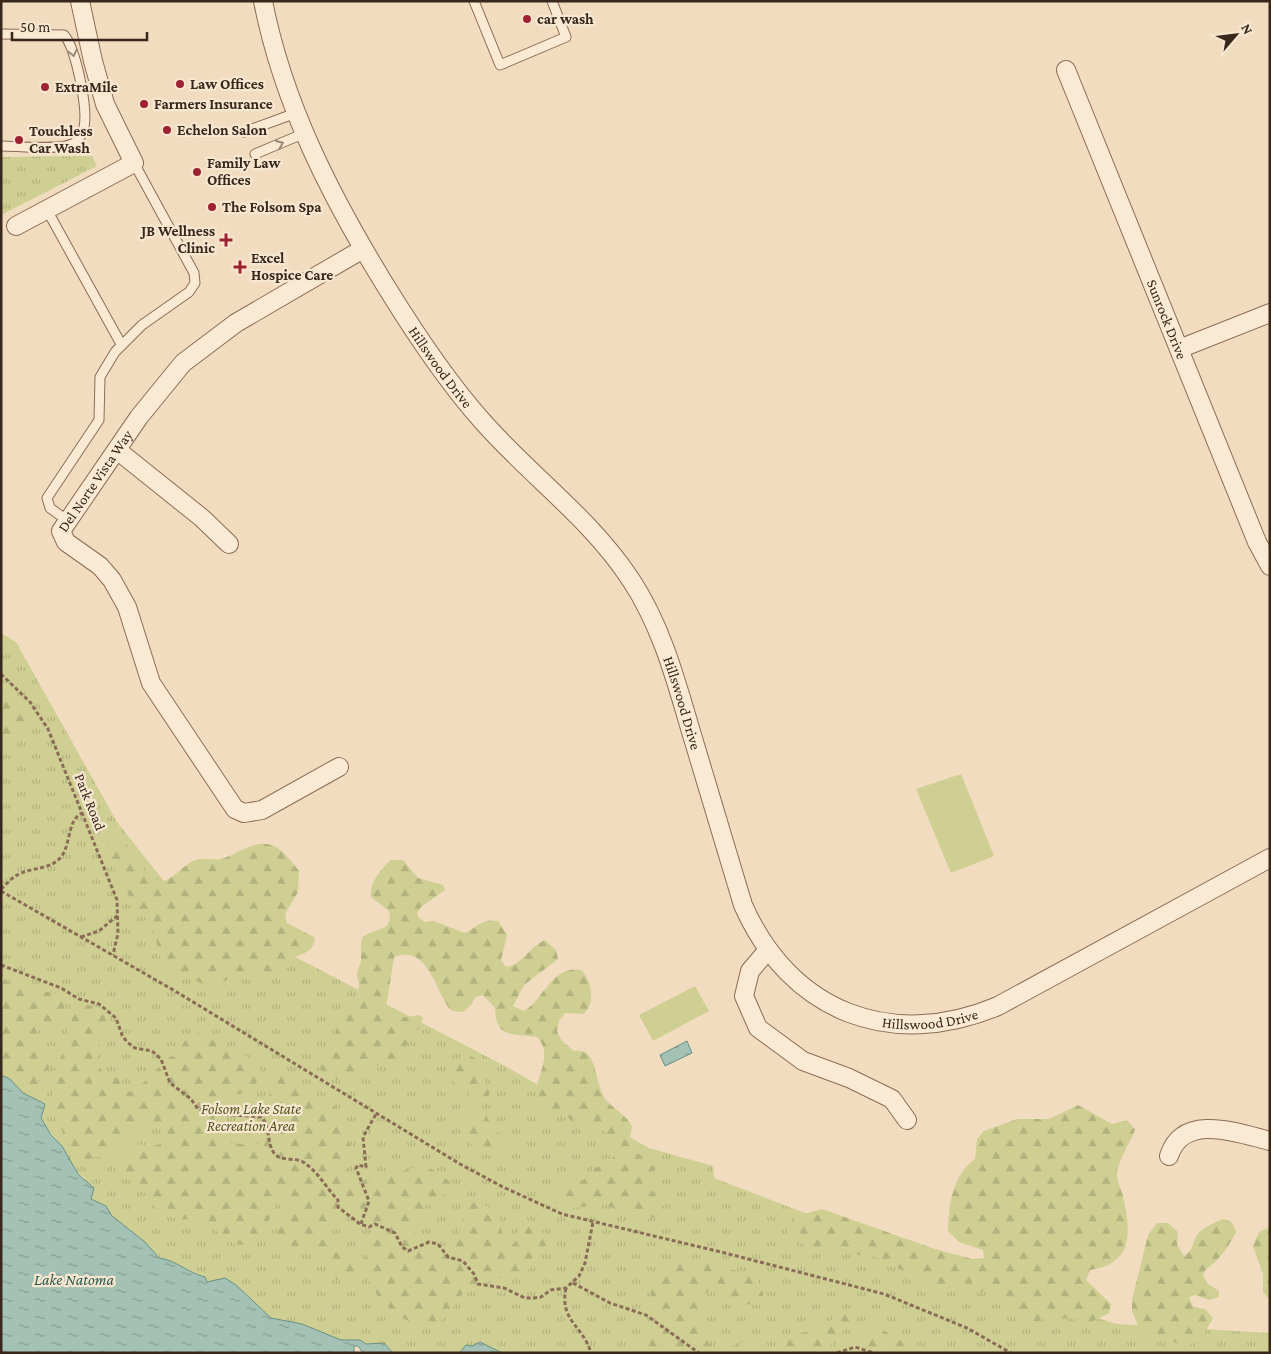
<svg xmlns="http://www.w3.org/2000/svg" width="1271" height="1354" viewBox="0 0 1271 1354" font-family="'Crimson Pro',serif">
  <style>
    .grass { fill: url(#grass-tufts) }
    .forest { fill: url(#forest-firs) }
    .garden { fill: #cfcf93 }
    .water { fill: url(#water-ripples); stroke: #699182 }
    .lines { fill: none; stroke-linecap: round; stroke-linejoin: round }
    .service-casing { stroke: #8b6c56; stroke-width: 11 }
    .minor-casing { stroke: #8b6c56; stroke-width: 20 }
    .path { stroke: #8b6c56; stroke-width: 3; stroke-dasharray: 4 2.5; stroke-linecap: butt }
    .service { stroke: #fbead3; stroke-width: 9 }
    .minor { stroke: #fbead3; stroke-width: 18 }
    .oneway { stroke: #9a8878 }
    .poi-dot { fill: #9d2332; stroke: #f7e7d0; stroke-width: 2 }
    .labels { text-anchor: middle; stroke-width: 4.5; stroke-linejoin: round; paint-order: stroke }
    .poi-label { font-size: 15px; font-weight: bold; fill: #39271c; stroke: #f7e7d0; text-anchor: start }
    .street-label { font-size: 15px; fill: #39271c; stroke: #f7e7d0 }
    .park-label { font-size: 15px; font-style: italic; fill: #505721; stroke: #f7e7d0 }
    .water-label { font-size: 16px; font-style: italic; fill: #2a5a51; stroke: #f7e7d0 }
  </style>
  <defs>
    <pattern id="grass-tufts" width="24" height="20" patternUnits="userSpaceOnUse" patternTransform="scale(1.25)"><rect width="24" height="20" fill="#cfcf93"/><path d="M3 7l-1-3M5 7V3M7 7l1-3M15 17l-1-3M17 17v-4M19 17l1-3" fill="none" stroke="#b2b27e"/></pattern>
    <pattern id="forest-firs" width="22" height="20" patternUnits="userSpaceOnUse" patternTransform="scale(1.25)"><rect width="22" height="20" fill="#cfcf93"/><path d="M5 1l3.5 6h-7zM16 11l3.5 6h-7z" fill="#b2b27e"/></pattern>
    <pattern id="water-ripples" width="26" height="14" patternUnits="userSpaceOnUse" patternTransform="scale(1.25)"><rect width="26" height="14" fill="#a3c2b5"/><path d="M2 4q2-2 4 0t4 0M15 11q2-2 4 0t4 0" fill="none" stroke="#869e92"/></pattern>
  </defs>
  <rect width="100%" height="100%" fill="#f1dcbf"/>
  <g class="grass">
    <polygon points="92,156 97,166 1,215 1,157"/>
    <path d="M1 633 16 642 117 822 174 894 505 1066 649 1148 713 1166 714 1178 997 1287 1117 1324 1270 1333V1353H502C487 1348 477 1345 461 1349L459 1353H393C387 1342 378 1342 366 1344L360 1340H341L302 1324 271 1318 236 1285 225 1278 207 1282 205 1277C188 1273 176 1260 159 1258L145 1242 112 1217 106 1206 91 1199 84 1177C71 1171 70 1157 62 1146 54 1136 46 1129 41 1118L45 1104 23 1093 10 1079 1 1075Z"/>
  </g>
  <g class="forest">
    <path d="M1 698C38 702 28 736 1 747Z"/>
    <path d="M114 833C134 843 138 876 160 881 169 883 182 867 191 862 202 856 211 861 221 859 230 857 238 851 246 848 273 836 284 852 299 871L298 892 285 914 287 923 312 936 315 938C314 955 297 954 286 960 273 983 262 975 240 975 231 975 228 980 220 984 205 990 198 979 184 977 180 976 177 977 173 976 159 970 159 949 155 936 149 919 138 908 128 895 116 878 109 858 107 838Z"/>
    <path d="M391 860H403L418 878 443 885 445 890 421 907 417 913 419 918 425 922 434 921 465 933C477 927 483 918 498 921L507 935 501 960 506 967C521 966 530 946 545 940L556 950 558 959 524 985 513 1006 524 1011C544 1000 551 965 582 970 591 982 597 1003 583 1014L565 1013 559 1021 557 1031 562 1041 574 1051C599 1045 594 1088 607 1101 615 1110 626 1115 632 1126 631 1132 630 1138 630 1143 630 1154 648 1155 654 1167 650 1194 648 1184 663 1205 649 1236 622 1209 602 1204 595 1202 589 1206 583 1207 574 1209 564 1206 556 1203L553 1195C558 1183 570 1177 583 1180 589 1176 591 1170 597 1167 606 1162 617 1160 616 1146 614 1128 588 1129 575 1123 571 1121 566 1115 563 1112L545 1113C519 1089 560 1062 537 1037 512 1033 496 1039 495 1008L483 995 475 997 472 1004 463 1012 452 1011C436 996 429 942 394 957L386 1008C397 1020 404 1018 419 1015L423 1018C419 1033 415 1030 408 1041 407 1043 406 1047 406 1049 401 1062 389 1068 377 1065 366 1071 363 1082 352 1088L320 1069 318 1064 337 1041C337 1032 335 1022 340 1013 347 999 365 996 357 976 357 970 360 966 361 961 361 930 359 939 387 926L390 919 389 911 371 897C369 883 381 869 391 860Z"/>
    <path d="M1 976C14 992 43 987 61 996 70 1015 58 1014 50 1029H40L34 1035 50 1062 48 1070 38 1073 41 1088 34 1092 22 1083 12 1070 1 1065Z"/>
    <path d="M83 1004 100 1008 109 1019 108 1028 99 1042 101 1051 96 1060 104 1074 118 1078 123 1088 130 1092 143 1083 168 1058 179 1052 185 1040 198 1033 241 1053 259 1064C259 1068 260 1075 258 1079 252 1098 224 1092 217 1108 214 1114 214 1124 213 1131L222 1141 253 1146 261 1142 273 1124 268 1083 275 1074 281 1072 309 1093 335 1106 350 1144 346 1167 351 1177C357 1179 364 1181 371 1181 405 1177 417 1151 450 1182V1190C431 1205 419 1203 413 1230L436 1259 454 1249 467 1206 475 1202C498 1208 501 1219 503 1241L511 1246 518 1239 519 1226 524 1220 538 1224 548 1241 545 1247 533 1253 531 1268C512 1280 490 1276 470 1288 455 1297 451 1320 433 1324 402 1331 363 1290 365 1261 366 1248 374 1237 375 1224L367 1215 352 1213 331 1228 329 1235C335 1247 341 1256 353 1262L357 1274 353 1281 343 1283 329 1274 319 1247 312 1244 284 1250C266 1229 292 1220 291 1197L285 1194 278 1197C271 1217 258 1258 229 1241 219 1235 211 1225 200 1221 194 1219 187 1220 181 1219 152 1213 148 1200 136 1176L125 1174 119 1162 123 1153 139 1144 150 1147 160 1144 163 1135 155 1122H146L121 1141 115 1149 104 1155 83 1161C60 1135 49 1107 54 1073 56 1064 62 1056 65 1048 70 1030 68 1017 83 1004Z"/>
    <path d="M470 1055 474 1058 476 1072 484 1079 490 1091 488 1099 477 1104 470 1101 467 1088C459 1086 444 1080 450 1068 453 1064 459 1061 462 1056Z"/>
    <path d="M1078 1105 1112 1124 1127 1120 1135 1130C1131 1140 1117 1164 1117 1173 1117 1181 1121 1189 1123 1196 1131 1232 1134 1264 1090 1270L1086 1280 1111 1304 1109 1313 1089 1323 1075 1319 1052 1318 1033 1322 1014 1313 1004 1300 988 1292 932 1285 873 1256 846 1254 804 1245 787 1234 793 1217 822 1209 935 1249 972 1259 984 1258 983 1250 959 1242 948 1231C949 1204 952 1176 975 1159L977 1139 984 1131 1017 1119H1049Z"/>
    <path d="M475 1113 486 1115 494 1130 507 1138 509 1143 506 1149C483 1161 471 1149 462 1129L466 1119Z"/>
    <path d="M1223 1219 1232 1222 1236 1232C1231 1242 1225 1252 1217 1260 1212 1266 1205 1268 1203 1275L1208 1284 1219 1291V1297L1209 1300 1195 1295 1189 1297 1193 1307 1205 1309 1213 1318 1201 1340 1188 1346 1162 1339 1151 1340 1142 1335 1132 1311V1300L1148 1235 1157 1223H1168L1178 1232 1177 1245 1184 1256C1195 1249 1191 1244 1197 1235 1203 1227 1214 1223 1223 1219Z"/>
    <polygon points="1268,1228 1270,1228 1270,1301 1263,1292 1263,1274 1253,1246 1259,1232"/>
    <path d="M675 1260 716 1265 756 1277 763 1293V1299L756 1305C736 1305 726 1294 708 1291L702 1296C702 1315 699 1343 719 1351L747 1341 758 1347 759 1353H633L643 1332 656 1325 662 1318C660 1312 655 1307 653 1300 647 1283 663 1269 675 1260Z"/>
    <path d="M849 1314 851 1322 824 1353H785L784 1349 788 1337C797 1332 803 1333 812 1331 827 1326 829 1316 849 1314Z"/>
    <path d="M880 1328 921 1353H854C859 1334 860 1330 880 1328Z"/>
  </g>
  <g class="garden">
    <polygon points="961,774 994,856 951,873 916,789"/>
    <polygon points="695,986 709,1011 653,1041 639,1015"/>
  </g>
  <g class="water">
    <polygon points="687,1041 692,1053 665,1066 660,1055"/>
    <path d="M1 1075 10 1079 23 1093 45 1104 41 1118 51 1135 62 1146 78 1174 94 1188 91 1199 106 1206 112 1216 145 1242 159 1258C176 1260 188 1273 205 1277L207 1282 225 1278 236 1285 271 1318 302 1324 341 1340H360L366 1344 384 1343 393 1353H363L358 1346H354V1353H1Z"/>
    <polygon points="480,1342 502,1353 459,1353 466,1345 472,1346"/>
  </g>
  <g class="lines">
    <g class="service-casing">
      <g id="service">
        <polyline points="474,1 500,65 566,37 552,1"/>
        <path d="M1 34 64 35C76 48 88 109 84 127 83 133 79 140 74 143 61 151 18 146 1 146"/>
        <polyline points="244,132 296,113"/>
        <polyline points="255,154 305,133"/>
        <polyline points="47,210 121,344"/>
        <polyline points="68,521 50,508 47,498 99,420 100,377 115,352 142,325 189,292 195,283 194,273 134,163"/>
      </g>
    </g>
    <g class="minor-casing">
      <g id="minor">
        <path id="s1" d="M263 1C283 104 332 199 387 288 416 335 447 382 484 423 532 477 591 519 631 580 662 627 676 681 692 735 709 792 726 848 743 905 790 1012 891 1051 998 1006L1270 858"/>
        <path id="s2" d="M1066 70 1257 542 1270 566"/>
        <polyline points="16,226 134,163 105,104 93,61 80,1"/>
        <polyline points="1179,349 1270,313"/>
        <polyline points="117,450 202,518 229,544"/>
        <path id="s3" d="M339 767 262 810 244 813 235 809 151 683 127 607 112 580 100 566 66 542 61 531 139 417 183 363 236 323 363 249"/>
        <polyline points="767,951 750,971 744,996 758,1028 803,1061 849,1078 892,1099 907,1120"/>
        <path d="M1169 1156C1183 1112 1238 1133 1270 1141"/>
      </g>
    </g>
    <g class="path">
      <polyline points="1,674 30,702 48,729 82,813 117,900 118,933 113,955"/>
      <path d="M1 889C7 884 12 877 19 874 33 867 50 870 61 857 71 845 67 820 82 813"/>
      <polyline points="1,891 175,991 460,1164 503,1187 562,1214 721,1252 884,1294 967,1328 1011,1353"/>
      <polyline points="81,937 99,931 118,915"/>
      <path d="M1 965 61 988 79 999 99 1004 116 1018 122 1035 127 1042 135 1048 152 1051 161 1059 170 1083 191 1099 198 1109 219 1114 261 1117C271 1126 266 1142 274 1153 280 1162 295 1157 303 1162 318 1171 326 1188 338 1200V1207L360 1224 369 1227 375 1224 395 1233 402 1247 408 1251 429 1242 438 1244 448 1257 463 1261 474 1274 478 1284 504 1288 525 1298H534L541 1297 551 1290 566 1288 579 1276 585 1263 593 1222"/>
      <polyline points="361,1224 369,1201 356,1168 358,1165 366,1167 363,1137 376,1114"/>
      <polyline points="573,1283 610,1303 646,1315 699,1353"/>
      <path d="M566 1288C559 1321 583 1325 591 1353"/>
      <polyline points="837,1353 855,1347 874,1353"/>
    </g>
    <use href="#service" class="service"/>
    <use href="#minor" class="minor"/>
  </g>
  <defs><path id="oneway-chevron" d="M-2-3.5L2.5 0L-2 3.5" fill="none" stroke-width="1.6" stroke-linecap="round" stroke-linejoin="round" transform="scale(1.25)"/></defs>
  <g class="oneway">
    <use href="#oneway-chevron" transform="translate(73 53) rotate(77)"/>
    <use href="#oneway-chevron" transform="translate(280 144) rotate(-23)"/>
  </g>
  <g class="poi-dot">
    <circle cx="527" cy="19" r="5"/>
    <circle cx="180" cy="84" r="5"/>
    <circle cx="45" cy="87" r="5"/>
    <circle cx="144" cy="104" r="5"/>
    <circle cx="167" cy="130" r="5"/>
    <circle cx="19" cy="140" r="5"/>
    <circle cx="197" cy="172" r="5"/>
    <circle cx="212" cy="207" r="5"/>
    <path d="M223.5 232.5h5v5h5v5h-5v5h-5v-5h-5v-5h5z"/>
    <path d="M237.5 259.5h5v5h5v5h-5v5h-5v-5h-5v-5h5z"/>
  </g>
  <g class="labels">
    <g class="poi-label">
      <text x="537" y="24">car wash</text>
      <text x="190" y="89">Law Offices</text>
      <text x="55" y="92">ExtraMile</text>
      <text x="154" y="109">Farmers Insurance</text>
      <text x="177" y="135">Echelon Salon</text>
      <text x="29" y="136">Touchless<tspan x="29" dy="17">Car Wash</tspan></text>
      <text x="207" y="168">Family Law<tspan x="207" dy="17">Offices</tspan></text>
      <text x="222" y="212">The Folsom Spa</text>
      <text x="215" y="236" text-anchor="end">JB Wellness<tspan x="215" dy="17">Clinic</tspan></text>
      <text x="251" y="263">Excel<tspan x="251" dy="17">Hospice Care</tspan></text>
    </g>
    <g class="street-label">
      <text dy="5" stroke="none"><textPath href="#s2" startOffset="269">Sunrock Drive</textPath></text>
      <text dy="5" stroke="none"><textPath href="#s1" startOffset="410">Hillswood Drive</textPath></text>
      <text dy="5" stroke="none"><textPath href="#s3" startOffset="511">Del Norte Vista Way</textPath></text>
      <text dy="5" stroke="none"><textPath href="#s1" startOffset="830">Hillswood Drive</textPath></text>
      <text transform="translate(90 802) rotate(68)" y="5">Park Road</text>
      <text dy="5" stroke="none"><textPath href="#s1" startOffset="1279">Hillswood Drive</textPath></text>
    </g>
    <g class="park-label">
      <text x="251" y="1114">Folsom Lake State<tspan x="251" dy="17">Recreation Area</tspan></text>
    </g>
    <g class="water-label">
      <text x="74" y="1285">Lake Natoma</text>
    </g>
  </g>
  <rect width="1271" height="1354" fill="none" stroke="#39271c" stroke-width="5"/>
  <g transform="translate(1236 35) rotate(62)" stroke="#f7e7d0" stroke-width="4" paint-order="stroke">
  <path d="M0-4L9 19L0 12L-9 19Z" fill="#39271c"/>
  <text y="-8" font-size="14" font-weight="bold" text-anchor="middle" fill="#39271c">N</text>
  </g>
  <path d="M12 32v8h135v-8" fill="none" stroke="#39271c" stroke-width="2.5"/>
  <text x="20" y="32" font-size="15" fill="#39271c" stroke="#f7e7d0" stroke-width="4" paint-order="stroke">50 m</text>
</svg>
